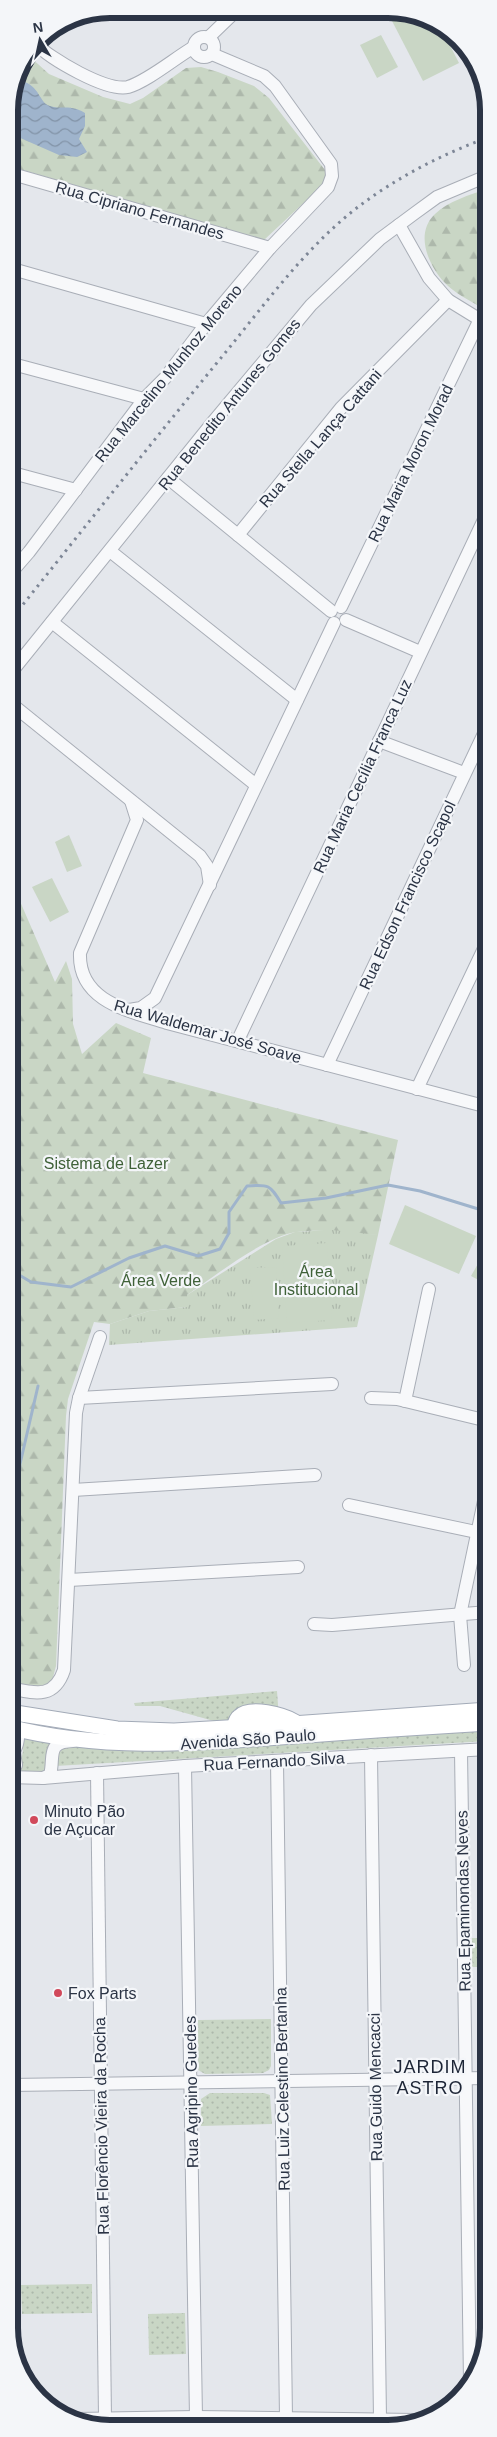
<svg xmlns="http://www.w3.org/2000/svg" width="497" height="2437" viewBox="0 0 497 2437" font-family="Arial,sans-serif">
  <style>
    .grass { fill: url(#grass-dots) }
    .forest { fill: url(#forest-firs) }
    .park { fill: url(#park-tufts) }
    .garden { fill: #c9d6c5 }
    .water { fill: url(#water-waves) }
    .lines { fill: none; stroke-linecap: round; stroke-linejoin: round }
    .stream { stroke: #9fb4cc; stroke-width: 3 }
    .minor-casing { stroke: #a9aeb7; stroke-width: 14 }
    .major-casing { stroke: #a3abb8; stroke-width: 17 }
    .minor { stroke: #f7f8fa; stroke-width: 12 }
    .major { stroke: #fff; stroke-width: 15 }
    .rail { stroke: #7d8696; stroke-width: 3; stroke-dasharray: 2.5 5; stroke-linecap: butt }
    .poi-dot { fill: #d1495b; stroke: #f4f6f9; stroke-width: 2 }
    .labels { text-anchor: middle; stroke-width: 4.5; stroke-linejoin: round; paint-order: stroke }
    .street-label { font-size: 16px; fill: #2b3445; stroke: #f4f6f9 }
    .park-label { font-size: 16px; fill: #3f6138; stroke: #f4f6f9 }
    .poi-label { font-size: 16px; fill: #2b3445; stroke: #f4f6f9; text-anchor: start }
    .neighbourhood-label { font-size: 18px; letter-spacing: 1px; fill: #1d2536; stroke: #f4f6f9 }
    .rim { fill: none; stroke: #2b3445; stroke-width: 6 }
  </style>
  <defs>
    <pattern id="grass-dots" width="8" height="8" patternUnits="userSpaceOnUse" patternTransform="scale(1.25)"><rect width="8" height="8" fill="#c9d6c5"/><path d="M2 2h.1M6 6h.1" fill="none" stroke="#adb8ab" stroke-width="1.8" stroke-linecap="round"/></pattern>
    <pattern id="forest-firs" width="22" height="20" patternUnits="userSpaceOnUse" patternTransform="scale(1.25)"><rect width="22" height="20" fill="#c9d6c5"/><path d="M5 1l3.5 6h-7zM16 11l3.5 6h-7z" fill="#adb8ab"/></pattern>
    <pattern id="park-tufts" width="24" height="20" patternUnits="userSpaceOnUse" patternTransform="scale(1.25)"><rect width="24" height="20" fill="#c9d6c5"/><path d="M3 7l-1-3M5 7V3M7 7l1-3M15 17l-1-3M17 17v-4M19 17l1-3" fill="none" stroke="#adb8ab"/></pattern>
    <pattern id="water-waves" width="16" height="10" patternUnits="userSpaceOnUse" patternTransform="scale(1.25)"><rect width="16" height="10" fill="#9fb4cc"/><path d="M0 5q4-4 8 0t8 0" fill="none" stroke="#8293a7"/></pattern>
  </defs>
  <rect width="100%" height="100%" fill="#e4e7ec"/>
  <g class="grass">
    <polygon points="277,1691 279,1719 221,1723 160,1706 135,1706 134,1703"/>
    <polygon points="488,1728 488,1741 55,1766 56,1753 62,1747 69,1746 120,1749"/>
    <path d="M28 1736 56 1739 46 1753 48 1764 46 1772 22 1775 17 1769C19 1764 21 1760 22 1756 25 1748 20 1742 28 1736Z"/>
    <rect x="472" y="1938" width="16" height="29"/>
    <polygon points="271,2019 271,2066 269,2070 263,2073 205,2074 198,2070 198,2020"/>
    <polygon points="210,2093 264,2093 270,2095 272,2124 201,2126 201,2099"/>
    <polygon points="92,2284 92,2313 22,2314 21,2285"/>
    <polygon points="185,2313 186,2354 149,2355 148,2314"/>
  </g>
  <g class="forest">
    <path d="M28 55 49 74 103 97 130 104 143 98 186 68 201 67 218 72 254 86 269 98 325 170V183L264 240 9 166C9 125 4 90 28 55Z"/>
    <path d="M487 189V311C475 303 459 296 448 286 430 269 413 235 435 214 448 201 470 195 487 189Z"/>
    <path d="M9 876 55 982 66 961 72 979 73 1024 82 1054 116 1023 151 1038 143 1073 398 1140 378 1235C350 1234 324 1228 297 1232 265 1236 215 1276 187 1295V1307L149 1311 110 1324 94 1322 68 1399 66 1416 56 1666 52 1681C37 1691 26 1687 9 1683Z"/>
  </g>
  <polygon class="park" points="332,1230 378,1235 357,1327 109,1345 110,1324 149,1311 187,1307 187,1295 276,1239 295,1232"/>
  <g class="garden">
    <polygon points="405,12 413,12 442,30 459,63 423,81 391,19"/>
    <polygon points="381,35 398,67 377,78 360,45"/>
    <polygon points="69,835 82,866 67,872 55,842"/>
    <polygon points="52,878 69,912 50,922 32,887"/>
    <polygon points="405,1205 476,1236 459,1274 389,1244"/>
    <polygon points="327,1243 332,1320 287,1323 282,1246"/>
    <polygon points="487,1248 488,1249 488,1285 471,1276"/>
    <polygon points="276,1267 279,1318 254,1320 250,1268"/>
  </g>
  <path class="water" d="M21 81C40 85 39 103 50 106 63 110 69 104 85 113V126L79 139 87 152 77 157 59 155 9 133 10 98 15 96 16 85Z"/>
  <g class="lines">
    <g class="stream">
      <path d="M9 1269 31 1282 71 1287 129 1258 165 1246 198 1256 220 1249 229 1233V1212L247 1186C269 1184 270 1185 281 1203L326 1198 388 1185 420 1191 488 1212"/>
      <polyline points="15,1637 15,1524 20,1464 38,1386"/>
    </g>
    <g class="minor-casing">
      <g id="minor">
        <circle cx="204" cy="47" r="10"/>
        <polyline points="209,37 237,10"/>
        <path d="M35 43C50 59 107 92 128 87 148 81 175 58 194 47"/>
        <polyline points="9,173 270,248"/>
        <polyline points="399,225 429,278 448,300 487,324"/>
        <polyline points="9,268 206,324"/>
        <polyline points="9,363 144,399"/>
        <polyline points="9,472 76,490"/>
        <polyline points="168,478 331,611"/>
        <polyline points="238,535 341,408 448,300"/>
        <polyline points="110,551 297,700"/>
        <polyline points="9,575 29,552 144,399 165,378 206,324 270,248 328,187 332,176 331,164 275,86 264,76 212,54"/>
        <polyline points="341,607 480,319"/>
        <polyline points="346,620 420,652"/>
        <polyline points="52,622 256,785"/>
        <polyline points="9,675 213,422 311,305 380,239 415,213 437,197 487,176"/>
        <polyline points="9,702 200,856 207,866 210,885"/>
        <polyline points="379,741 464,773"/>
        <path d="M131 801 137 820 80 953C78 1002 130 1011 167 1023L488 1107"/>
        <polyline points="129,1010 141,1008 155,998 334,623"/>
        <polyline points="238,1040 488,511"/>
        <polyline points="327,1065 488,725"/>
        <polyline points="417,1089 488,940"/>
        <polyline points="79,1398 332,1384"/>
        <polyline points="371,1398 397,1399 488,1421"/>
        <polyline points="405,1401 429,1289"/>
        <polyline points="73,1490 315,1475"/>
        <polyline points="349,1505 476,1532"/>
        <polyline points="69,1580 298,1567"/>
        <polyline points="314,1624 332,1625 488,1612"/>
        <polyline points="464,1665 460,1615 488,1482"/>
        <path d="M9 1688C34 1693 54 1700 64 1670L76 1413 79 1398 100 1337"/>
        <polyline points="461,1751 470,2382"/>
        <polyline points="371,1755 380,2419"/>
        <path d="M9 1756C18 1750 18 1739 19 1729"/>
        <polyline points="277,1761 286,2418"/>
        <polyline points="185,1766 196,2417"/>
        <polyline points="97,1773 105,2418"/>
        <path d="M9 1777 43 1778 50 1775C55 1757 45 1742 73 1741"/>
        <polyline points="10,1777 16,1765 14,1753"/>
        <polyline points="43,1778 185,1766 488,1749"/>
        <polyline points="10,2085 488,2078"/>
        <polyline points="77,2419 196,2417 415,2420"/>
      </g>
    </g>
    <g class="major-casing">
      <g id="major">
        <polyline points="9,1712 117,1729 174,1731 278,1725 488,1710"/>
        <path d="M9 1727C98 1750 190 1744 280 1737 349 1732 419 1727 488 1723"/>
        <path d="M234 1728C235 1724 236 1719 239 1717 250 1706 283 1715 295 1722"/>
      </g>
    </g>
    <use href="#minor" class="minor"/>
    <use href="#major" class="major"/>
    <path class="rail" d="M9 622C81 532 152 442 225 353 265 304 307 246 358 207 396 178 442 154 487 138"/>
  </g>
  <g class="poi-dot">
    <circle cx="34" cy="1820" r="5"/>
    <circle cx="58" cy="1993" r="5"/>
  </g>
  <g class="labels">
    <g class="street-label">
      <text transform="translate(140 210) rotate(16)" y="6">Rua Cipriano Fernandes</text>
      <text transform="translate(168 373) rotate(-51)" y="6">Rua Marcelino Munhoz Moreno</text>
      <text transform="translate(229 404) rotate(-51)" y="6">Rua Benedito Antunes Gomes</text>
      <text transform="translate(320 438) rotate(-49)" y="6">Rua Stella Lança Cattani</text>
      <text transform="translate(410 463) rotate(-64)" y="6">Rua Maria Moron Morad</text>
      <text transform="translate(362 776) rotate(-65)" y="6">Rua Maria Cecília Franca Luz</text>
      <text transform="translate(407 895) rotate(-65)" y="6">Rua Edson Francisco Scapol</text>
      <text transform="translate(208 1031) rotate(16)" y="6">Rua Waldemar José Soave</text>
      <text transform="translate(248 1739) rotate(-4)" y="6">Avenida São Paulo</text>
      <text transform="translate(274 1761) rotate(-3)" y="6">Rua Fernando Silva</text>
      <text transform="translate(463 1901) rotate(-91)" y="6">Rua Epaminondas Neves</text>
      <text transform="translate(375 2087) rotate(-91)" y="6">Rua Guido Mencacci</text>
      <text transform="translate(282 2089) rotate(-91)" y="6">Rua Luiz Celestino Bertanha</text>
      <text transform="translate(191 2092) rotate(-91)" y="6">Rua Agripino Guedes</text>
      <text transform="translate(101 2126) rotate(-91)" y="6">Rua Florêncio Vieira da Rocha</text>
    </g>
    <g class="park-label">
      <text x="106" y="1169">Sistema de Lazer</text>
      <text x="316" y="1277">Área<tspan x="316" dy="18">Institucional</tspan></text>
      <text x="161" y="1286">Área Verde</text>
    </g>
    <g class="poi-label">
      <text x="44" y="1817">Minuto Pão<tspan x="44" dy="18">de Açucar</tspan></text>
      <text x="68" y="1999">Fox Parts</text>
    </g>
    <g class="neighbourhood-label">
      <text x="430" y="2073">JARDIM<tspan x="430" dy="21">ASTRO</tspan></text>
    </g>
  </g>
  <path d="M0 0H497V2437H0ZM110 18H388A92 92 0 0 1 480 110V2328A92 92 0 0 1 388 2420H110A92 92 0 0 1 18 2328V110A92 92 0 0 1 110 18Z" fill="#f4f6f9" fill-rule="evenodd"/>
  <path class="rim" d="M110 18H388A92 92 0 0 1 480 110V2328A92 92 0 0 1 388 2420H110A92 92 0 0 1 18 2328V110A92 92 0 0 1 110 18Z"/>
  <g transform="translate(40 40) rotate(351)" stroke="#f4f6f9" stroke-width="4" paint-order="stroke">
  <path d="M0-4L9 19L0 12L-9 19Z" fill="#2b3445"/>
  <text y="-8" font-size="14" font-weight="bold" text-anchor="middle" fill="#2b3445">N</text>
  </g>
</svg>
